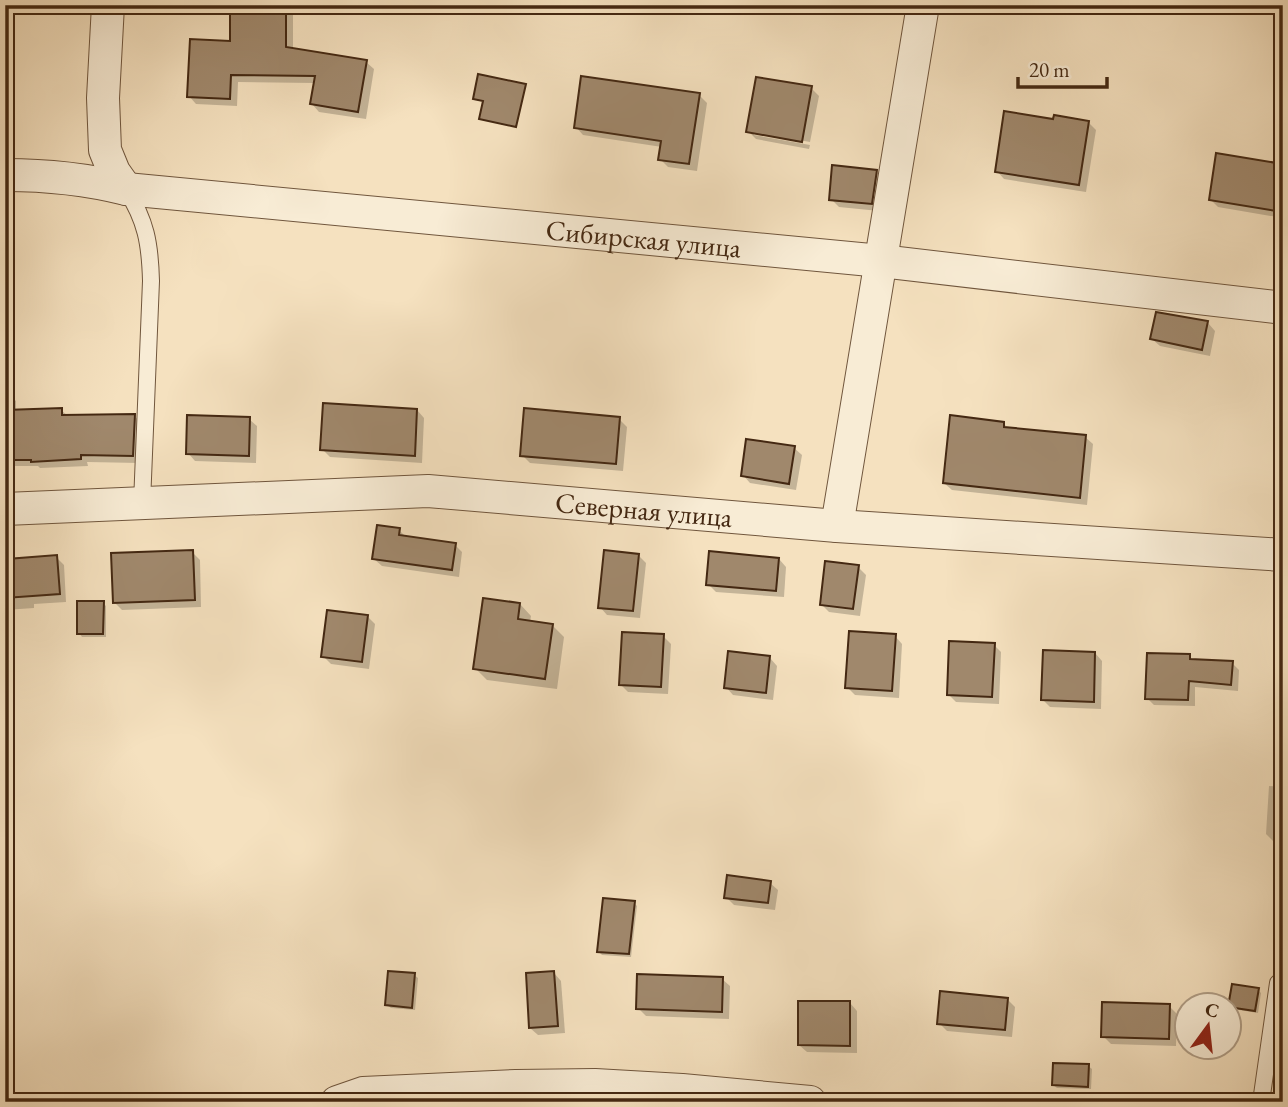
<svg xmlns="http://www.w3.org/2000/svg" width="1288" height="1107" viewBox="0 0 1288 1107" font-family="'EB Garamond',serif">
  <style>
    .shadow { fill: #0003 }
    .building { fill: #a0886c; stroke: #442812; stroke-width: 2 }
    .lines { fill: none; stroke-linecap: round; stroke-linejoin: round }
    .lane-casing { stroke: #70563d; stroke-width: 18 }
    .street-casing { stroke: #70563d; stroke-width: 34 }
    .lane { stroke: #f8ecd5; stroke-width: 16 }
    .street { stroke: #f8ecd5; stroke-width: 32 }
    .labels { text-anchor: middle; stroke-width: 5; stroke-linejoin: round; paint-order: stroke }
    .street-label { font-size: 28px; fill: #442812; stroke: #f8ecd5 }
  </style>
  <rect width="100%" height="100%" fill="#f5e1bf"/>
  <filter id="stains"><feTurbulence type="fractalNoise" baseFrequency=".00286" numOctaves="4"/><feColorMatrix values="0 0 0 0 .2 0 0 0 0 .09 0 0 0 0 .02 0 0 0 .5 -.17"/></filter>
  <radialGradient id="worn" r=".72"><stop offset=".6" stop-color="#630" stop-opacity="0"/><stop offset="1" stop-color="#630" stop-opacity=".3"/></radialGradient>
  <g class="shadow">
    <polygon points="232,5 293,5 293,50 366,62 374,69 366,119 319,112 312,104 315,83 238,82 237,106 196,104 189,96 231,42"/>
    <polygon points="811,88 819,96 810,142 754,132 754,135 810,145 809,149 756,139 748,131"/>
    <polygon points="699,95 707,103 697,171 668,167 660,159 662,147 583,135 576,127"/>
    <polygon points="1054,121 1088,122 1096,130 1086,192 1004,179 997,171"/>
    <polygon points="1283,166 1283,218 1218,207 1210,199"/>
    <polygon points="876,171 884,179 879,211 839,207 831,199"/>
    <polygon points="1208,323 1215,331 1210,356 1160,346 1152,339"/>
    <polygon points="5,393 8,393 16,401 16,412 61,410 68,416 134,416 142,423 140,463 87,462 88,466 40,468 38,466 5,466"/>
    <polygon points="417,410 424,418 422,463 330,457 322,449"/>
    <polygon points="249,419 257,426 256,463 195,461 188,453"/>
    <polygon points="619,419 627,427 623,471 530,463 522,455"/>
    <polygon points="1003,423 1009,429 1085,437 1093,444 1087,505 952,490 944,483"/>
    <polygon points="794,448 802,455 796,490 750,483 743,475"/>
    <polygon points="399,530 407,538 455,545 462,552 459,577 382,566 374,559"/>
    <polygon points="192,552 200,560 201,607 122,610 114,602"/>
    <polygon points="638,555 646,563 640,618 607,615 600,607"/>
    <polygon points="56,557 64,565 66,602 34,604 34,608 5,610 5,568"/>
    <polygon points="779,559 786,567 784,597 716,592 708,584"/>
    <polygon points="858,567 866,575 860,616 829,612 821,604"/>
    <polygon points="103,603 106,606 106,637 82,637 79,633"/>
    <polygon points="520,604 531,616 530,622 552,625 564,637 557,689 487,680 475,668"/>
    <polygon points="367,616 375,624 369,669 331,664 323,656"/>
    <polygon points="663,636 671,644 668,694 628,692 620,684"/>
    <polygon points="895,636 902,644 899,698 855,695 847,687"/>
    <polygon points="994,645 1001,652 999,704 956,702 949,695"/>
    <polygon points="1095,653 1102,661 1101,709 1050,707 1043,700"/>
    <polygon points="1189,656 1193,660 1232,663 1239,670 1238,691 1195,687 1195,706 1154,705 1147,698"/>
    <polygon points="770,658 777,666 773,700 733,695 726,687"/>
    <polygon points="1269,786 1283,787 1283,843 1274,842 1266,834"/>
    <polygon points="770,883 778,890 775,910 734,905 726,897"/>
    <polygon points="634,903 637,906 631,957 602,955 599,952"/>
    <polygon points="554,973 561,981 565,1033 538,1035 530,1028"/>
    <polygon points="414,975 418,978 415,1010 391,1008 387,1005"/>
    <polygon points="722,979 730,986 729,1019 646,1016 638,1008"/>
    <polygon points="1258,990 1261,993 1258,1013 1233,1009 1230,1006"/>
    <polygon points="1007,999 1015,1007 1012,1037 947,1031 939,1023"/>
    <polygon points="850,1003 857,1011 857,1053 807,1052 799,1045"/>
    <polygon points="1169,1006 1177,1014 1176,1046 1111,1044 1103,1036"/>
    <polygon points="1088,1066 1092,1069 1091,1089 1057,1088 1053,1085"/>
  </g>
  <g class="building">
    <polygon points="230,5 286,5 286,47 367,60 358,112 310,104 315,76 231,75 230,99 187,97 190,39 230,41"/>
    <polygon points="478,74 526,84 516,127 479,119 483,101 473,99"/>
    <polygon points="581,76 700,93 689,164 658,160 661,141 574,128"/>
    <polygon points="756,77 812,86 802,142 746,132"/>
    <polygon points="1004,111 1053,119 1054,115 1089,121 1079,185 995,172"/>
    <polygon points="1216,153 1283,164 1283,212 1209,200"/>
    <polygon points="832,165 877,170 872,204 829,200"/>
    <polygon points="1156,312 1208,321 1202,350 1150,339"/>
    <polygon points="323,403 417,409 415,456 320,450"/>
    <polygon points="62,408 62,415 135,414 133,456 81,455 81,459 31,462 31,460 5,460 5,410"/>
    <polygon points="524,408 620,417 616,464 520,456"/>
    <polygon points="187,415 250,417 249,456 186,454"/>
    <polygon points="950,415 1004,422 1004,427 1086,435 1080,498 943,483"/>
    <polygon points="746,439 795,446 789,484 741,476"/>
    <polygon points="377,525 400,528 399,535 456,543 452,570 372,559"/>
    <polygon points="193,550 195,600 113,603 111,553"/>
    <polygon points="604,550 639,554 633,611 598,608"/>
    <polygon points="709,551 779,558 776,591 706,585"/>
    <polygon points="57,555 60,594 5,598 7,559"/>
    <polygon points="825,561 859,565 853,609 820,605"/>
    <polygon points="483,598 520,603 518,619 553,624 545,679 473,669"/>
    <polygon points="77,601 104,601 103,634 77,634"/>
    <polygon points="327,610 368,615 362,662 321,657"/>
    <polygon points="849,631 896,634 892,691 845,688"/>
    <polygon points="622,632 664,634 661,687 619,685"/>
    <polygon points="949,641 995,643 992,697 947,695"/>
    <polygon points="1043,650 1095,652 1094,702 1041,700"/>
    <polygon points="728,651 770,656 766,693 724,688"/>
    <polygon points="1147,653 1190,654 1190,659 1233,661 1231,685 1189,681 1188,700 1145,699"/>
    <polygon points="727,875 771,881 768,903 724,898"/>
    <polygon points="603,898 635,901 629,954 597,952"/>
    <polygon points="388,971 415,973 412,1008 385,1005"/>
    <polygon points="554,971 558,1026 529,1028 526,973"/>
    <polygon points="637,974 723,977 722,1012 636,1009"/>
    <polygon points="1232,984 1259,988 1255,1011 1228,1007"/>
    <polygon points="940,991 1008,998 1005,1030 937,1024"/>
    <polygon points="798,1001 850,1001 850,1046 798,1045"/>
    <polygon points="1102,1002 1170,1004 1169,1039 1101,1037"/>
    <polygon points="1053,1063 1089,1064 1088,1087 1052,1085"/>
  </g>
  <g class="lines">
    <g class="lane-casing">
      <g id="lane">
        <path d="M126 189C146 221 150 243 151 281L142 503"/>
        <polyline points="1261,1102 1278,983"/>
      </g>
    </g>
    <g class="street-casing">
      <g id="street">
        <polyline points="108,5 103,98 105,150 114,172 126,189"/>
        <path id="s1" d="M5 175C46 175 86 179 126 189L881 261 1283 308"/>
        <path id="s2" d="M5 509 428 491 837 526 1283 555"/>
        <polyline points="837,526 923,5"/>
        <polyline points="337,1102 363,1093 516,1086 595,1085 682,1090 810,1102"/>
      </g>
    </g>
    <use href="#lane" class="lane"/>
    <use href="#street" class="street"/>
  </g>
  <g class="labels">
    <g class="street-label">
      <text dy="10" stroke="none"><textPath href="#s1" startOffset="642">Сибирская улица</textPath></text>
      <text dy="10" stroke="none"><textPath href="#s2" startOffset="640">Северная улица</textPath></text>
    </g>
  </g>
  <rect width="1288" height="1107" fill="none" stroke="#f5e1bf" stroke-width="28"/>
  <rect x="7" y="7" width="1274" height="1093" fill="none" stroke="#442812" stroke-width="3.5"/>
  <rect x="14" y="14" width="1260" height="1079" fill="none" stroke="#442812" stroke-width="2"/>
  <g transform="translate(1208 1026) rotate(15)"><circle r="33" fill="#f8ecd5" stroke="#b09e87" stroke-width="2"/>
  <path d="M0-5L12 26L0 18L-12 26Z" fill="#8f2418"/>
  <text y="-10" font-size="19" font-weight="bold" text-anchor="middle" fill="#442812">С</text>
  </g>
  <path d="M1018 77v10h89v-10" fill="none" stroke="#442812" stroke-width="3.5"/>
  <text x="1029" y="77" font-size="21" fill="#442812" stroke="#f8ecd5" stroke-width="5" paint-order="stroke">20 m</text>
  <rect width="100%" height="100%" filter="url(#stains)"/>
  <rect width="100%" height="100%" fill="url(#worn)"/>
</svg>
